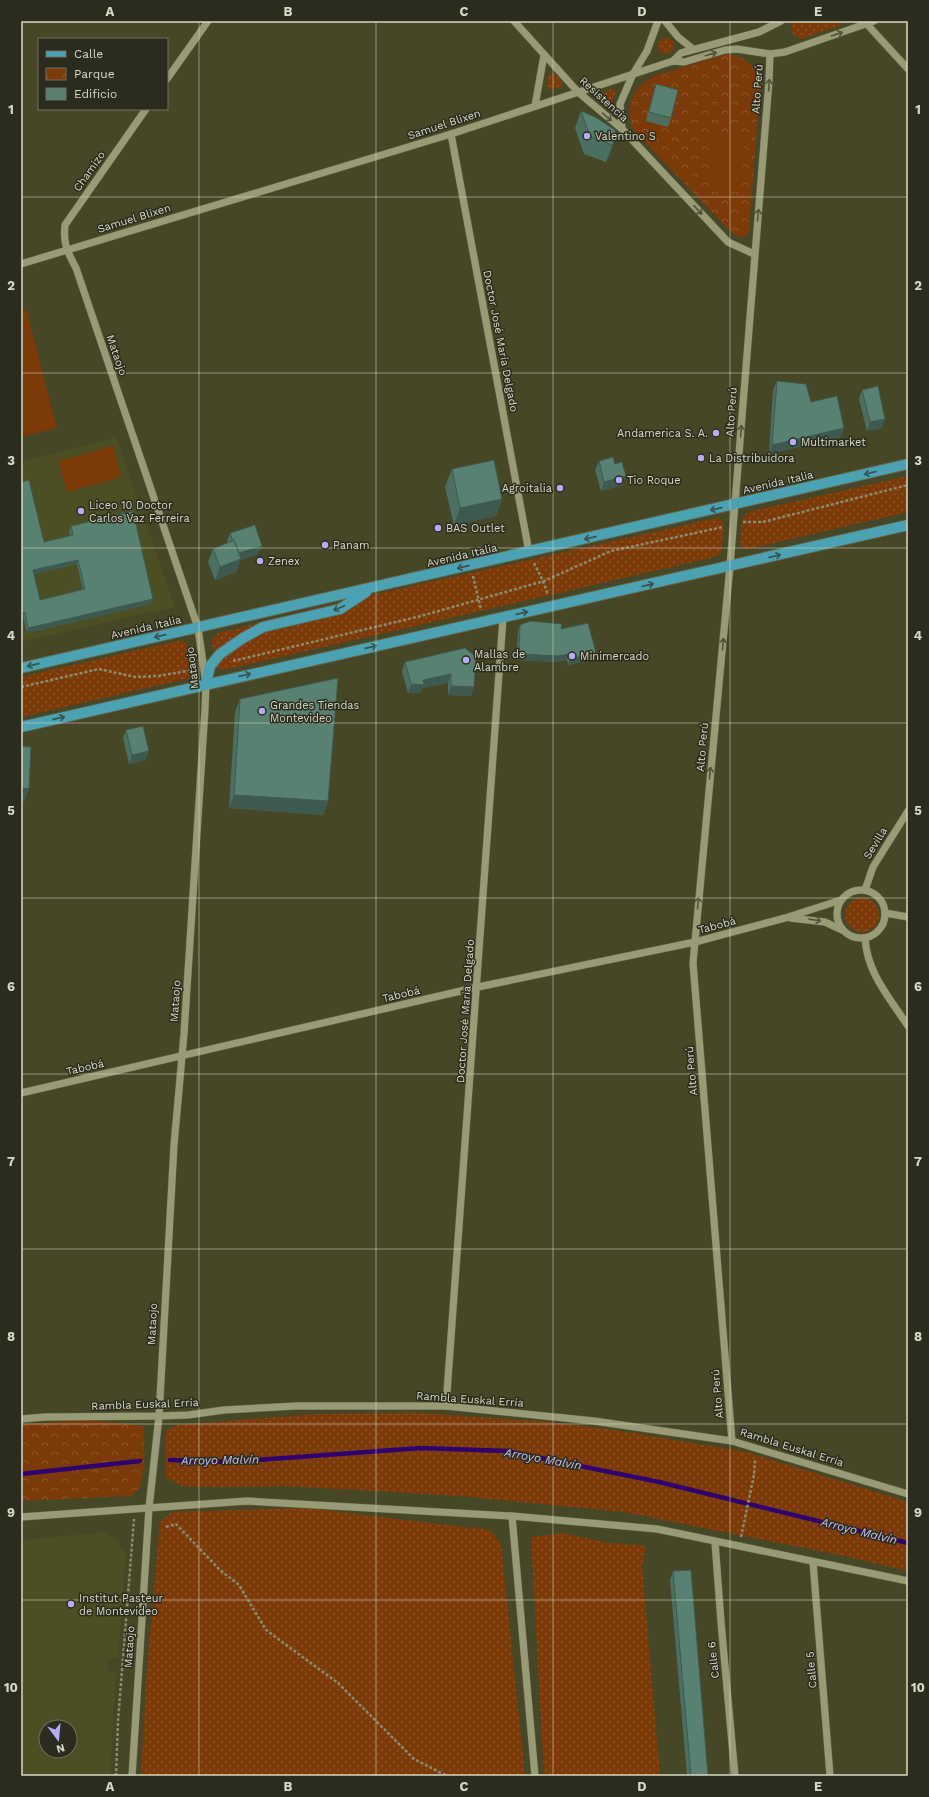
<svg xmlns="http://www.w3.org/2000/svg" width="929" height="1797" viewBox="0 0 929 1797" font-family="'Work Sans',sans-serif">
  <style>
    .built { fill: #4c4e24; fill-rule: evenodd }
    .grass { fill: url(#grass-dots) }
    .park { fill: url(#park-crowns) }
    .garden { fill: #7c3a09 }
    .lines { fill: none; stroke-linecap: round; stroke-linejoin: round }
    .stream { stroke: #300271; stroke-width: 4.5 }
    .minor-casing { stroke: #636447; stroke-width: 8 }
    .major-casing { stroke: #636447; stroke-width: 12 }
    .path { stroke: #8a8c71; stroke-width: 2.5; stroke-dasharray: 3 2; stroke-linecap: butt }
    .minor { stroke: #999b76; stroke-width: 7 }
    .major { stroke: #4aa2b2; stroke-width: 10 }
    .wall { fill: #4c6f62; fill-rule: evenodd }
    .shaded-wall { fill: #3e5a50 }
    .building { fill: #588172; stroke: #3e5a50; fill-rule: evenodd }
    .oneway { stroke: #52533c }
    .oneway2 { stroke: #365551 }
    .grid { fill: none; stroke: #d7d9c5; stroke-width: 1; stroke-opacity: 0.55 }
    .poi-dot { fill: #b7abf8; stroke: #2b2c1d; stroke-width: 1.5 }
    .labels { text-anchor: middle; stroke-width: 3; stroke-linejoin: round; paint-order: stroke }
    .street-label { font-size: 11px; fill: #d7d9c5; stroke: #2b2c1d }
    .poi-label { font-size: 11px; fill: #d7d9c5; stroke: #2b2c1d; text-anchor: start }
    .water-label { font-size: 12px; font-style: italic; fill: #c8c1f8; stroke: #2b2c1d }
    .neatline { fill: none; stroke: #d7d9c5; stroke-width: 1.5 }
    .grid-label { font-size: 13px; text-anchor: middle; font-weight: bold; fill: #d7d9c5 }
  </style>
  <defs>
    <pattern id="grass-dots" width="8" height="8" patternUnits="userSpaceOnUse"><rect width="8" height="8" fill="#7c3a09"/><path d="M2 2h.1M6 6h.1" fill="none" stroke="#8e562b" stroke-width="1.8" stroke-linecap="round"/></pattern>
    <pattern id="park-crowns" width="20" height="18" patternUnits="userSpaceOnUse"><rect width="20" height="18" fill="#7c3a09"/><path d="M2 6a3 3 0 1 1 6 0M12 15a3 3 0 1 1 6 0" fill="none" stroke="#8e562b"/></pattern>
  </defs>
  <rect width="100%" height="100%" fill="#464726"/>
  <g class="built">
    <polygon points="116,437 175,607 21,642 21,462"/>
    <path d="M108 1532 126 1552 118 1657 106 1660 109 1672 116 1671 110 1776H21V1540ZM46 1727H70V1751H46Z"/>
  </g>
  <g class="grass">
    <polygon points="793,21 844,21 839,26 801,39 793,34 791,26"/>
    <circle cx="666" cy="46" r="8"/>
    <polygon points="550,74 555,74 562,82 562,87 547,90 548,76"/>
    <polygon points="612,89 616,92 611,106 608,105 599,95"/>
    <polygon points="908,476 908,512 748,549 743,548 740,544 742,520 748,512"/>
    <polygon points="717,518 720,519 724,525 721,553 715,557 224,670 218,668 216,664 212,640 218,633 345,601"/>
    <path d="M178 641H184C191 647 194 670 190 678L21 717V677Z"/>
    <circle cx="862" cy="915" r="17"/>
    <polygon points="418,1413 550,1422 614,1430 747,1452 908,1502 908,1571 844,1556 624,1512 460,1496 286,1486 218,1487 182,1486 166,1478 166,1431 172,1427 178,1425 318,1414"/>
    <polygon points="306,1508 490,1530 501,1544 525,1776 141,1776 147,1669 160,1522 172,1512"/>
    <polygon points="562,1533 604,1542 646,1546 642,1566 660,1776 544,1776 531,1537"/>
  </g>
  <g class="park">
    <path d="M726 54C748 56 755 67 760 87L749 230 746 236 741 238 732 233 634 131C624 107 632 87 654 76Z"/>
    <path d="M73 1421H99L143 1426C144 1444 146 1474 138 1490 136 1492 133 1494 131 1496L21 1501V1424Z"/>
  </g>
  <g class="garden">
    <polygon points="713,131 745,133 741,191 709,189"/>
    <polygon points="26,309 57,428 21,437 21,310"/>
    <polygon points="113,446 121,477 67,492 59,461"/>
  </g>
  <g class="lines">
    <g class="stream">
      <polyline points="170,1460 230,1462 421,1448 507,1451 659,1482 908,1543"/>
      <polyline points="21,1474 140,1461"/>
    </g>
    <g class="minor-casing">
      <g id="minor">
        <polyline points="514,21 578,92 622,129 728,242 754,254"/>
        <polyline points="665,21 678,37 693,49"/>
        <polyline points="864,21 908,69"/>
        <polyline points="673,61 681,53 759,32 781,21"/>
        <polyline points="167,79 208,21"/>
        <polyline points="535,106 544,55"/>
        <polyline points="622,129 620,104 633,74 647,51 658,21"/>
        <polyline points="451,134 529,552"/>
        <polyline points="21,264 451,134 673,61 684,62 725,50 737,49 770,54 785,52 874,21"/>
        <circle cx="861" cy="914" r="24"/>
        <polyline points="865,890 873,867 908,811"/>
        <polyline points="885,913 908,917"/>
        <polyline points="790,918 825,922 842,930"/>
        <path d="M865 938C867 973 889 997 908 1026"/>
        <polyline points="21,1093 478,987 695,942 785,918 841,900"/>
        <polyline points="446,1406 503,618"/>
        <polyline points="21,1419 45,1417 159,1416 188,1415 224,1410 296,1406 446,1406 594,1421 732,1441 908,1494"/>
        <polyline points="732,1441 693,963 730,566 769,81 770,54"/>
        <polyline points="512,1516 535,1776"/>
        <polyline points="21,1517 247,1501 512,1516 657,1529 908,1581"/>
        <polyline points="715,1542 721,1622 735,1776"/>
        <polyline points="813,1562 830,1776"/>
        <path d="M132 1776 149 1508 159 1416 174 1145 184 1034 205 709 206 684 198 628 76 268C67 251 63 244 65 225L146 109"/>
      </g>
    </g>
    <g class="major-casing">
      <g id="major">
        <polyline points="21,668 908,464"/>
        <polyline points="206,684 210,666 220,654 243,638 263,627 340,609 366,592"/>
        <polyline points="21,727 908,525"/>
      </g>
    </g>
    <g class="path">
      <polyline points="743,522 763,522 908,485"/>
      <polyline points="534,563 543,581 548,595"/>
      <polyline points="473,576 481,610"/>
      <polyline points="233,661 421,616 544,581 611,551 723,527"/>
      <polyline points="21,687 99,669 135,677 158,676 193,670"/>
      <polyline points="166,1527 176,1524 220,1570 239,1585 266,1630 338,1683 414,1759 447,1776"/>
      <polyline points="741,1537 754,1475 755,1459"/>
      <polyline points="116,1776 118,1721 134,1519"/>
    </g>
    <use href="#minor" class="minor"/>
    <use href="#major" class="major"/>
  </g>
  <g class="wall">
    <polygon points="656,84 671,118 668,127 646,121 653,93"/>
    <polygon points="581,111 616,136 610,153 606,162 584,154 575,128"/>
    <polygon points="777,381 811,402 841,437 769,454 773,390"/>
    <polygon points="862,390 882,428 867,431 859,399"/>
    <polygon points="599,461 615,464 623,485 601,491 595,470"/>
    <polygon points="452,469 502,499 496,516 454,525 445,487"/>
    <path d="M21 482 44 542 71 536 69 531 71 526 151 604 27 633 23 616 21 617ZM77 564 83 590 40 600 34 574Z"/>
    <polygon points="230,533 258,554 240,560 236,572 215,580 208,562 213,549 228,543 227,541"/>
    <polygon points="520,625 561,629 593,659 568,665 567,660 556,662 516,660 518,631"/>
    <polygon points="465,648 471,696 448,695 448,683 422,688 421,693 408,693 402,671 405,662"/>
    <polygon points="240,699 328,801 323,815 229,808 235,712"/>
    <polygon points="126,730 149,751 145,760 129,764 123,738"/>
    <polygon points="673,1571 708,1776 687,1776 670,1580"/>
  </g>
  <g class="shaded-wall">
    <polygon points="616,136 610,153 606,162 612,145"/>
    <polygon points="885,419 882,428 867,431 870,422"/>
    <polygon points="844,428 841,437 769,454 772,445"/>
    <polygon points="626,476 623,485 601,491 604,482"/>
    <polygon points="502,499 496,516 454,525 460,508"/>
    <polygon points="262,546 258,554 240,560 236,572 215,580 220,567 237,553"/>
    <polygon points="78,560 77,564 31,575 33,570"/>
    <polygon points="153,599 151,604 27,633 28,628"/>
    <polygon points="25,612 23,616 21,617 21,613"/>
    <polygon points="596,653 593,659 568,665 570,659"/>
    <polygon points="519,654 569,654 567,660 556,662 516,660"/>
    <polygon points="451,674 448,683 422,688 421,693 408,693 411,684 423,680"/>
    <polygon points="451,686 474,687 471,696 448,695"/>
    <polygon points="149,751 145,760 129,764 132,755"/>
    <polygon points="21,788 29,789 24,802 21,802"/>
    <polygon points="234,795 328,801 323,815 229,808"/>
  </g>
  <g class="building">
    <polygon points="656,84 678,90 671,118 649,112"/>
    <polygon points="581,111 595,117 615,130 616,136 612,145 590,136"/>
    <polygon points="777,381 806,384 811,402 837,396 844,428 772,445"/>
    <polygon points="878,386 885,419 870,422 862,390"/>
    <polygon points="613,457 615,464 622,462 626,476 604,482 599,461"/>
    <polygon points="494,460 502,499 460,508 452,469"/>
    <path d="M29 480 44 542 73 535 71 526 133 511 153 599 28 628 25 612 21 613V482ZM78 560 85 589 40 600 33 570Z"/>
    <polygon points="255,525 262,546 239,553 234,540 233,541 230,533"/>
    <polygon points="234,540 241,559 220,567 213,549"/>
    <polygon points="530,621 562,624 561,629 588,623 596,653 570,659 569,654 558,656 519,654 520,625"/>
    <polygon points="465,648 476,657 474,687 451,686 451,674 423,680 424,685 411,684 405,662"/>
    <polygon points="338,678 328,801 234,795 240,699"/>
    <polygon points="143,726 149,751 132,755 126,730"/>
    <polygon points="21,746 31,747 29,789 21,788"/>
    <polygon points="691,1570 708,1776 691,1776 673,1571"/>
  </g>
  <defs><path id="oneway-shaft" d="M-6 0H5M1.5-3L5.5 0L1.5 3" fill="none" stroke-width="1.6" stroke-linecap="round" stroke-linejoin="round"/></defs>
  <g class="oneway">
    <use href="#oneway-shaft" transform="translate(837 34) rotate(-19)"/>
    <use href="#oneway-shaft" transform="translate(711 54) rotate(-16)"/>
    <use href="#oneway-shaft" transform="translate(769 85) rotate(-86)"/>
    <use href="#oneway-shaft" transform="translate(607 117) rotate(40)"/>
    <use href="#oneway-shaft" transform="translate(698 210) rotate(47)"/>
    <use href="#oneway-shaft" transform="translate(758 215) rotate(-85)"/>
    <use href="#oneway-shaft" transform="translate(741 431) rotate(-86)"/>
    <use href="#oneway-shaft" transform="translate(723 644) rotate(-85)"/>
    <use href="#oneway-shaft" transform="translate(710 773) rotate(-85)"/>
    <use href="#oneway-shaft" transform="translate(698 903) rotate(-85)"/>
    <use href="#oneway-shaft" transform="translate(815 920) rotate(8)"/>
  </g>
  <g class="oneway2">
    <use href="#oneway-shaft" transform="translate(870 473) rotate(167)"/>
    <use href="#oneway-shaft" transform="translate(716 509) rotate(167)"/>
    <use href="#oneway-shaft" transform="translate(590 538) rotate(167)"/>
    <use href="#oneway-shaft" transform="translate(775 556) rotate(-13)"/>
    <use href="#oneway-shaft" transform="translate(463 567) rotate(167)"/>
    <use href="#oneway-shaft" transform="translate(648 585) rotate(-13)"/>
    <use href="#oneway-shaft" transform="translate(339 608) rotate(157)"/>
    <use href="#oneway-shaft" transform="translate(522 613) rotate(-13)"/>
    <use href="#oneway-shaft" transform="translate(160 636) rotate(167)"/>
    <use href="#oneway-shaft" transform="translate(371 647) rotate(-13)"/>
    <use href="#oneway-shaft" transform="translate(33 665) rotate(167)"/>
    <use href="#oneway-shaft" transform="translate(245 675) rotate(-13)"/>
    <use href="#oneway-shaft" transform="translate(59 718) rotate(-13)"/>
  </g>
  <path class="grid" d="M199 21V1776M376 21V1776M553 21V1776M730 21V1776M21 197H908M21 373H908M21 548H908M21 723H908M21 898H908M21 1074H908M21 1249H908M21 1424H908M21 1600H908"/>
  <g class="poi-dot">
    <circle cx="587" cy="136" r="4"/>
    <circle cx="716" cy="433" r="4"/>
    <circle cx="793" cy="442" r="4"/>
    <circle cx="701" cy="458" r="4"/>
    <circle cx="619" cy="480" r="4"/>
    <circle cx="560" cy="488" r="4"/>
    <circle cx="81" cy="511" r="4"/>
    <circle cx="438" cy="528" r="4"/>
    <circle cx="325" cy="545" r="4"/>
    <circle cx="260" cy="561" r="4"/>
    <circle cx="572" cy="656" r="4"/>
    <circle cx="466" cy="660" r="4"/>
    <circle cx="262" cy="711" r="4"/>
    <circle cx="71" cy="1604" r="4"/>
  </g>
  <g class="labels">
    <g class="street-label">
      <text transform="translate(757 89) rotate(-86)" y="4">Alto Perú</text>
      <text transform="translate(604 99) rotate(42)" y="4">Resistencia</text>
      <text transform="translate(444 124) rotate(-18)" y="4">Samuel Blixen</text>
      <text transform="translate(89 171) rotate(-55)" y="4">Chamizo</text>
      <text transform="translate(134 218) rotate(-17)" y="4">Samuel Blixen</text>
      <text transform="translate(501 341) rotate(79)" y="4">Doctor José María Delgado</text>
      <text transform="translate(117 355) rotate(71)" y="4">Mataojo</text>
      <text transform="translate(731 412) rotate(-86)" y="4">Alto Perú</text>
      <text transform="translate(778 482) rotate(-13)" y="4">Avenida Italia</text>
      <text transform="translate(462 555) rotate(-13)" y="4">Avenida Italia</text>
      <text transform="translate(146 627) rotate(-13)" y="4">Avenida Italia</text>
      <text transform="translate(192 668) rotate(-97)" y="4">Mataojo</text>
      <text transform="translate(702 747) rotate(-85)" y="4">Alto Perú</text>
      <text transform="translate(875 843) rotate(-58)" y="4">Sevilla</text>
      <text transform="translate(717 925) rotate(-15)" y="4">Tabobá</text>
      <text transform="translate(401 994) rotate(-13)" y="4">Tabobá</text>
      <text transform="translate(175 1001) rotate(-86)" y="4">Mataojo</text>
      <text transform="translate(465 1011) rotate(-86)" y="4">Doctor José María Delgado</text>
      <text transform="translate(85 1067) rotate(-13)" y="4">Tabobá</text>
      <text transform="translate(691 1071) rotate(-95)" y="4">Alto Perú</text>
      <text transform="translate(152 1324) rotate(-87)" y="4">Mataojo</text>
      <text transform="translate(717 1394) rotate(-95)" y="4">Alto Perú</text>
      <text transform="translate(470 1399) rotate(4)" y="4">Rambla Euskal Erría</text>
      <text transform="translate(145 1404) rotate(-2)" y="4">Rambla Euskal Erría</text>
      <text transform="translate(792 1447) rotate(17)" y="4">Rambla Euskal Erría</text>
      <text transform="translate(129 1647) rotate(-86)" y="4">Mataojo</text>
      <text transform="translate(713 1660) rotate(-96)" y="4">Calle 6</text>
      <text transform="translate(811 1670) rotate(-95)" y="4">Calle 5</text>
    </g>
    <g class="poi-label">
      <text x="595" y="140">Valentino S</text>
      <text x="708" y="437" text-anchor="end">Andamerica S. A.</text>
      <text x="801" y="446">Multimarket</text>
      <text x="709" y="462">La Distribuidora</text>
      <text x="627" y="484">Tio Roque</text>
      <text x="552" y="492" text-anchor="end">Agroitalia</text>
      <text x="89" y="509">Liceo 10 Doctor<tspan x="89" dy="13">Carlos Vaz Ferreira</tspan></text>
      <text x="446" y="532">BAS Outlet</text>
      <text x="333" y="549">Panam</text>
      <text x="268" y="565">Zenex</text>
      <text x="474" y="658">Mallas de<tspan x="474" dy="13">Alambre</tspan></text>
      <text x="580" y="660">Minimercado</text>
      <text x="270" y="709">Grandes Tiendas<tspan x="270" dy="13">Montevideo</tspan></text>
      <text x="79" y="1602">Institut Pasteur<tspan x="79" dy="13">de Montevideo</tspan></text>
    </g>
    <g class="water-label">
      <text transform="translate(543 1459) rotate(10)" y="4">Arroyo Malvín</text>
      <text transform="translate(220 1460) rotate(-1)" y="4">Arroyo Malvín</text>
      <text transform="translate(859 1531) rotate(14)" y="4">Arroyo Malvín</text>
    </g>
  </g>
  <rect width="929" height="1797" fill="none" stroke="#2b2c1d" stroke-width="44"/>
  <rect x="38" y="38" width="130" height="72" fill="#2b2c1d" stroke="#707160"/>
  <rect x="46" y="51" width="20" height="6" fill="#4aa2b2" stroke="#707160"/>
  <text x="74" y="58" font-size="12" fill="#d7d9c5">Calle</text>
  <rect x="46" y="68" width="20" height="12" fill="url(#park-crowns)" stroke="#707160"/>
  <text x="74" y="78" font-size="12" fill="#d7d9c5">Parque</text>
  <rect x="46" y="88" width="20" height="12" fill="#588172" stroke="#707160"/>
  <text x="74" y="98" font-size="12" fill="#d7d9c5">Edificio</text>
  <g transform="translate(58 1739) rotate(164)"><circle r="19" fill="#2b2c1d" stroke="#707160"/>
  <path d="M0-3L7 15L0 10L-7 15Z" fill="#b7abf8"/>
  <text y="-6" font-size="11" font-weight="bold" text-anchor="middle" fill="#d7d9c5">N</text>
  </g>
  <rect x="22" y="22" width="885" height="1753" class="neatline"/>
  <g class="grid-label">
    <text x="110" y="16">A</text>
    <text x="288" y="16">B</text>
    <text x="464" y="16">C</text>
    <text x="642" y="16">D</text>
    <text x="818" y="16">E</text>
    <text x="11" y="114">1</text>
    <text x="918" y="114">1</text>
    <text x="11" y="290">2</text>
    <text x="918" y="290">2</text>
    <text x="11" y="465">3</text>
    <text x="918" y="465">3</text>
    <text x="11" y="640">4</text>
    <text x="918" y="640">4</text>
    <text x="11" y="815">5</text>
    <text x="918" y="815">5</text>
    <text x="11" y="991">6</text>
    <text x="918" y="991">6</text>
    <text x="11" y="1166">7</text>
    <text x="918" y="1166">7</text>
    <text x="11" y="1341">8</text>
    <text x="918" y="1341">8</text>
    <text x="11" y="1517">9</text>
    <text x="918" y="1517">9</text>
    <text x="11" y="1692">10</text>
    <text x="918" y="1692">10</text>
    <text x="110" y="1791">A</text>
    <text x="288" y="1791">B</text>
    <text x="464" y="1791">C</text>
    <text x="642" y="1791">D</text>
    <text x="818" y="1791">E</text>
  </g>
</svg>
